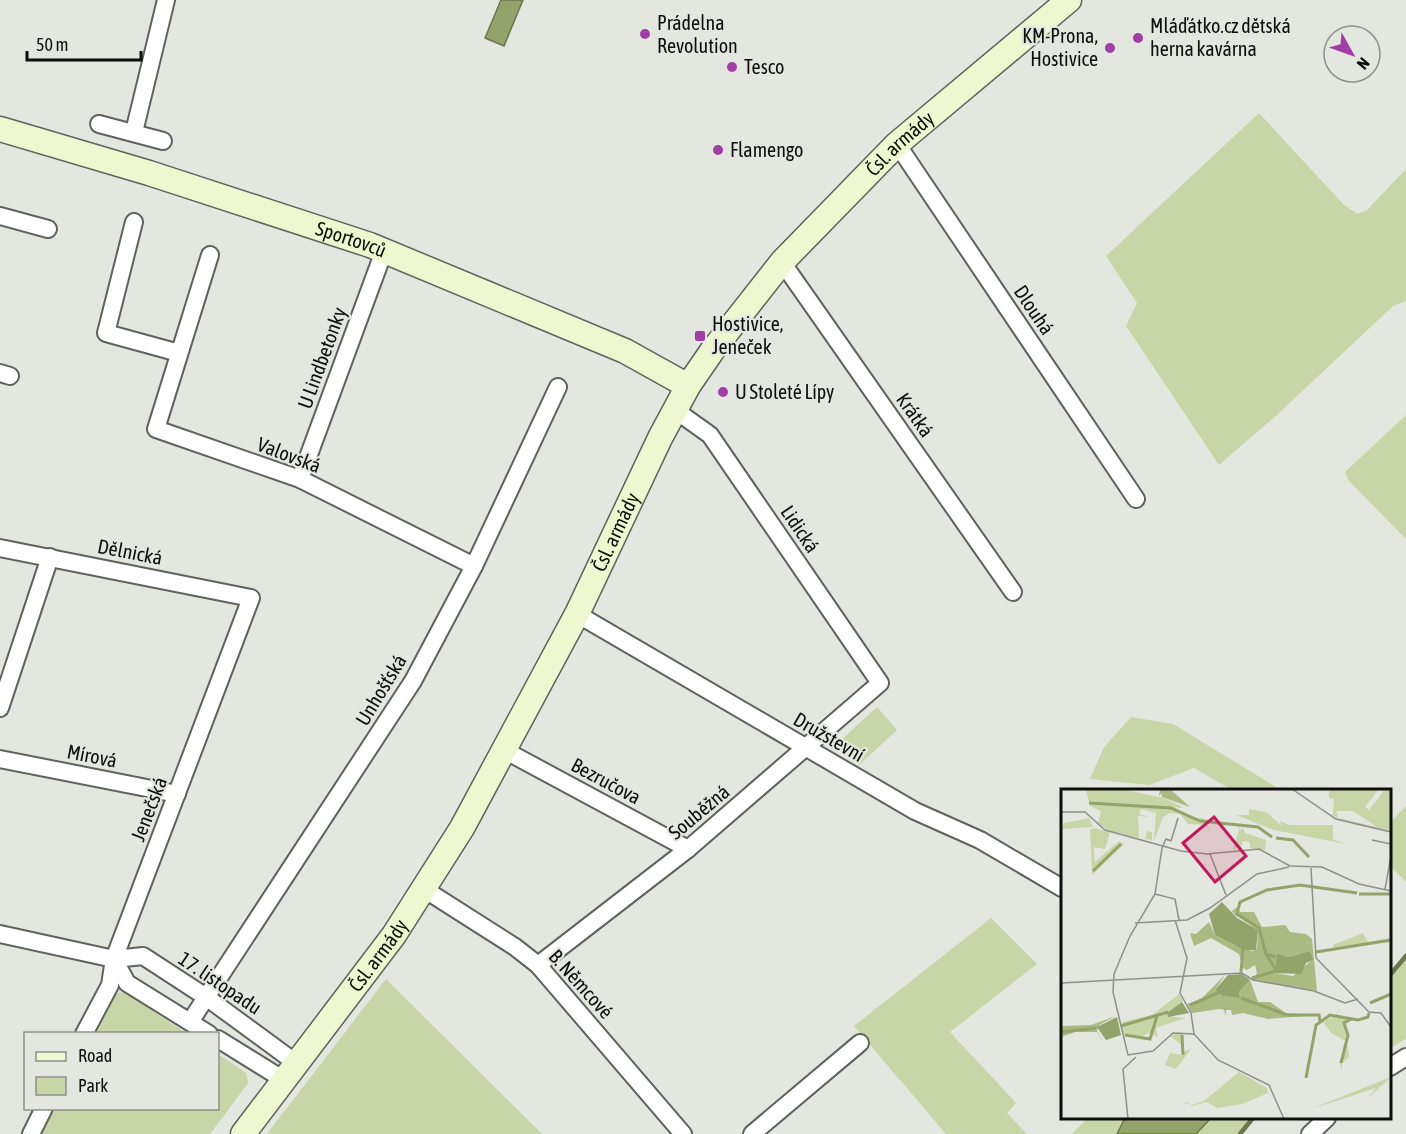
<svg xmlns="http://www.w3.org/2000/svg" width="1406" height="1134" viewBox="0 0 1406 1134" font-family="'Asap Condensed',sans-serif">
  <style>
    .green { fill: #c8d5a7 }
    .water { fill: #94a36a; stroke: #6c764e; stroke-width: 1.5 }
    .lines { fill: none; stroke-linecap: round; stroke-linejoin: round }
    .stream { stroke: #6c764e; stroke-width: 4.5 }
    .street-casing { stroke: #60625d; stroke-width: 20 }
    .secondary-casing { stroke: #60625d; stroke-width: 27 }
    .street { stroke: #fff; stroke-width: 16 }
    .secondary { stroke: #eef7cf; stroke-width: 24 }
    .poi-dot { fill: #a13ea5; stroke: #e4e6e0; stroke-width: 2 }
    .labels { text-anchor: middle; stroke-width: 4.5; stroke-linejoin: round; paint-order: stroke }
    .poi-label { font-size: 20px; fill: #0e0e0c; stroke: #e4e6e0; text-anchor: start }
    .street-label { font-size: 20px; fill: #0e0e0c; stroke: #e4e6e0 }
    .inset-river { fill: none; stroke: #94a36a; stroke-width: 3 }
    .inset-road { fill: none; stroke: #8e908b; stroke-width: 1.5 }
    .view { fill: #c2185b; fill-opacity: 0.15; stroke: #c2185b; stroke-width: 3 }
    .inset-edge { fill: none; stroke: #0e0e0c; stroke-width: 3 }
  </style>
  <rect width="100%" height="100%" fill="#e4e6e0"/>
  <g class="green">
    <polygon points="1259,113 1344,205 1358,214 1367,210 1406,169 1406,301 1393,306 1280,412 1219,465 1126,326 1137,303 1106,256"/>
    <polygon points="1406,415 1406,539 1348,480 1345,472"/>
    <polygon points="877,707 897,730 860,764 840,741"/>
    <polygon points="1131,717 1173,724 1281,790 1232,790 1194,768 1149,785 1090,779 1104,747"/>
    <polygon points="1406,806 1406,882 1390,866 1390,823"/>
    <polygon points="991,918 1037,964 950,1032 1016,1103 1007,1113 1027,1134 946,1134 854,1026"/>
    <polygon points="1406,952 1406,1039 1390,1048 1390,977"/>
    <polygon points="386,979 542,1134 267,1134"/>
    <polygon points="124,992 186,1033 94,1033 115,994"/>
    <polygon points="218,1054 246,1073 248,1083 210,1134 40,1134 54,1109 218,1108"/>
    <polygon points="1088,1118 1125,1118 1117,1134 1072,1134"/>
    <polygon points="1211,1118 1253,1118 1240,1134 1196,1134"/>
  </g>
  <g class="water">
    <polygon points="501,0 523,0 504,46 485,38"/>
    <polygon points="1125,1118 1211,1118 1196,1134 1117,1134"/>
  </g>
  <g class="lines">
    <g class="stream">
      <polyline points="1390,975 1406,956"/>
      <polyline points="1240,1134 1253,1118"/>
    </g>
    <g class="street-casing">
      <g id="street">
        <polyline points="99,124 163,141"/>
        <polyline points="134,132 166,0"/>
        <polyline points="897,144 1136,499"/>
        <polyline points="0,216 48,229"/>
        <polyline points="134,222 106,333 179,353"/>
        <polyline points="210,255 156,429 300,479 474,566"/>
        <polyline points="782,262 1013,592"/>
        <polyline points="0,373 10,376"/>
        <polyline points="300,479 384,251"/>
        <polyline points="0,548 251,598 114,959 110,985 84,1034"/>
        <polyline points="577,614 915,811 980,840 1062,888"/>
        <polyline points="0,708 50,557"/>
        <polyline points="504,750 688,849"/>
        <polyline points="0,759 177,794"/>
        <polyline points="424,889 515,947 538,965 683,1134"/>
        <polyline points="0,934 114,959 143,956 206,997 296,1063"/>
        <polyline points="114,959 127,983 209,1034"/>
        <polyline points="538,965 688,849 880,683 710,435 675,410"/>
        <polyline points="190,1022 413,681 474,566 558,387"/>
        <polyline points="218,1039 284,1080"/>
        <polyline points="1390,1067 1406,1057"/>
        <polyline points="31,1134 44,1108"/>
        <polyline points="752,1134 860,1043"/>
        <polyline points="1310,1134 1327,1118"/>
      </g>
    </g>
    <g class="secondary-casing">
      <g id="secondary">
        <path id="s1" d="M0 129 149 173 370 245 625 351 688 386"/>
        <path id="s2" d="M243 1134 394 935 462 828 577 614 660 438 688 386 712 351 782 262 897 144 1069 0"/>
      </g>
    </g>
    <use href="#street" class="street"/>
    <use href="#secondary" class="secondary"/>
  </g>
  <g class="poi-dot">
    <circle cx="645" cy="34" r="6"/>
    <circle cx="1138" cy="38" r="6"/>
    <circle cx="1110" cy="48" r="6"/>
    <circle cx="732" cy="67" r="6"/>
    <circle cx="718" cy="150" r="6"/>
    <rect x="694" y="330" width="12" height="12" rx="3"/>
    <circle cx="723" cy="392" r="6"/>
  </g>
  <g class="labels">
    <g class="poi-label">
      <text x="657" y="30">Prádelna<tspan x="657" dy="23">Revolution</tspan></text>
      <text x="1150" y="33">Mláďátko.cz dětská<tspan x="1150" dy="23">herna kavárna</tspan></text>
      <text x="1098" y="43" text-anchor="end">KM-Prona,<tspan x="1098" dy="23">Hostivice</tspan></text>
      <text x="744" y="74">Tesco</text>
      <text x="730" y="157">Flamengo</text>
      <text x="712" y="331">Hostivice,<tspan x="712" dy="23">Jeneček</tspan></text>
      <text x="735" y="399">U Stoleté Lípy</text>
    </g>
    <g class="street-label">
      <text dy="7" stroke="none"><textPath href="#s2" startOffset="1196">Čsl. armády</textPath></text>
      <text dy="7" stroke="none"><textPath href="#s1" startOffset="368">Sportovců</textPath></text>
      <text transform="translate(1034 310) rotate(56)" y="7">Dlouhá</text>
      <text transform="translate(322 358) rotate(-70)" y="7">U Lindbetonky</text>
      <text transform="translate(915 415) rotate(55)" y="7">Krátká</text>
      <text transform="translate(289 455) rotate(21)" y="7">Valovská</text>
      <text transform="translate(800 529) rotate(56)" y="7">Lidická</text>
      <text dy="7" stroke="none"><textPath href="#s2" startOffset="710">Čsl. armády</textPath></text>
      <text transform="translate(130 552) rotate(11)" y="7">Dělnická</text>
      <text transform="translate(381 690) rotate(-59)" y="7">Unhošťská</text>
      <text transform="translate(829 737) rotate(30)" y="7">Družstevní</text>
      <text transform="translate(92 756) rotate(11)" y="7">Mírová</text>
      <text transform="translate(606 781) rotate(28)" y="7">Bezručova</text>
      <text transform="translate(149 809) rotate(-69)" y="7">Jenečská</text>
      <text transform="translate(699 812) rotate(-40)" y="7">Souběžná</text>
      <text dy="7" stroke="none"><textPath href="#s2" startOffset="224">Čsl. armády</textPath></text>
      <text transform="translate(220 983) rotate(34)" y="7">17. listopadu</text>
      <text transform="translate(581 984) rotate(48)" y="7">B. Němcové</text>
    </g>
  </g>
  <g transform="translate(1061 789)">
    <rect width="330" height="330" fill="#e4e6e0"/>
    <path d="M25 0H61L103 9 123 19 113 18 130 28 151 31 146 35 150 45 145 36 127 35 119 25 108 24 102 28 93 52 95 20 94 24 80 20 78 25 88 28 77 27 78 49 84 50 86 42 91 43V51L78 49 48 42 37 34 40 22 29 17ZM268 0H318L304 18 308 21 324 0H330V42L295 36 281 31 269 25 272 26 273 10 268 9ZM275 22H292L316 38 277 29ZM188 20 205 23 220 36 219 32 229 36H272V50L273 51 283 54 285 55 213 41 175 26H188ZM28 29 32 38 1 40 3 34ZM179 37V42L181 38 184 44 205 51 204 61 189 59V53L182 52 180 59 172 60ZM33 39 49 43 44 60 33 58 34 73 58 52 63 55 31 86 29 41ZM302 144 307 153 330 149V153L273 160 272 156ZM118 205 122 212 106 227 124 229 95 239 97 248 87 244 79 249 61 245V233L91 226ZM279 218 276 227 296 230 284 234 288 268 281 274V282L279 274 285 252 270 244 262 233 275 226ZM121 243 122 263 131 259 115 280 104 276 109 264 121 266V256L109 247ZM178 283 206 299 207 304 181 315 156 319 146 313 131 317 128 314 120 316 127 313 131 316 143 312ZM330 288 308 308 315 299 250 320Z" fill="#c8d5a7" fill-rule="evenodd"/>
    <path d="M99 0H109L129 18 101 8V4L98 7ZM176 118 179 123H193L201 138 224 136 229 143 245 145 251 150 256 202 192 191 196 184 194 176 186 181 182 179 178 165 150 149 133 157 129 144 135 145 148 133 154 146 175 157 192 162 196 159 197 141 174 126 171 122ZM249 162 251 171 232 187 213 184 216 164 228 168ZM164 186 154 201 161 207 179 209 178 203 189 191 197 213H209L225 224 257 226 207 230 182 224 171 226 170 221H165V227L163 221 159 220 131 224 126 215 139 211ZM55 227 38 236 36 242 44 255 36 243H14L0 248V237L30 236Z" fill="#abba80" fill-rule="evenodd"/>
    <path d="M161 113 176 129 197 141 195 161H183L154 146 148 125ZM249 162 252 171 245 174 240 185 213 184 216 164 228 168ZM181 185 189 191 178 203 179 209 161 207 154 201 167 186ZM121 213 128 224 107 228 106 224ZM56 228 60 246 45 251 36 238Z" fill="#94a36a"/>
    <path class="inset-river" d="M28 14 110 19 139 32 197 38 211 48M215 49 232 51 248 68M32 82 60 55M298 105H330M255 163 330 151M205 165 215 181M215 168 205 165 198 139 176 125 179 113 206 101 239 96 296 104M180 183 182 159M191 189 215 182M180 209 226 226H258L259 232M309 214 330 205M129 216 159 203M60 237 107 223M0 243 35 239M64 246 89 250 96 227M121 246 122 266M280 274 287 246 283 234 290 230M245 289 255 236 269 226 297 231 307 228 308 224"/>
    <path class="inset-road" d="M231 0 275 30 330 43M0 23H24L44 41 120 62 146 65 198 60 229 77 261 78 298 95 330 102M311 51 330 55M110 52 105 50 101 59 94 105 69 147 53 185 52 203 67 266 92 262 112 244 133 245M110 52 117 29M149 65 165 106M250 79 255 169 308 223 320 224 330 238M324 100 330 67M94 105 114 110 118 131M114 131 126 169 119 204 130 224 133 245M74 134 126 131 149 119 196 85 228 78M0 194 181 184 192 191 253 202 284 214 297 210M133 245 157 271 208 296 223 330M67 330 62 280 75 268"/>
    <path class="view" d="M153 28 185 67 154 93 122 54Z"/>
    <rect width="330" height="330" class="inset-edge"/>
  </g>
  <rect x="24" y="1032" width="195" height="78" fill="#e4e6e0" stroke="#8e908b" stroke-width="1.5"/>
  <rect x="36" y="1052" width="30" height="9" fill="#eef7cf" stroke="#8e908b" stroke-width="1.5"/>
  <text x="78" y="1062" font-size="18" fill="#0e0e0c">Road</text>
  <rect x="36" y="1077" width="30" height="18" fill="#c8d5a7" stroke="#8e908b" stroke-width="1.5"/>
  <text x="78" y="1092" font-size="18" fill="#0e0e0c">Park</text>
  <g transform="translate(1352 54) rotate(130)"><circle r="28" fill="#e4e6e0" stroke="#8e908b" stroke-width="1.5"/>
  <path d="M0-4.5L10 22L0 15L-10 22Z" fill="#a13ea5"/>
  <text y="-9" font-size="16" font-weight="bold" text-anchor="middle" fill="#0e0e0c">N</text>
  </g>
  <path d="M27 51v9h114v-9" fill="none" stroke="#0e0e0c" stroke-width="3"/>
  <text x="36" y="51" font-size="18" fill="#0e0e0c" stroke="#e4e6e0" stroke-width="4.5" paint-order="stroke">50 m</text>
</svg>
